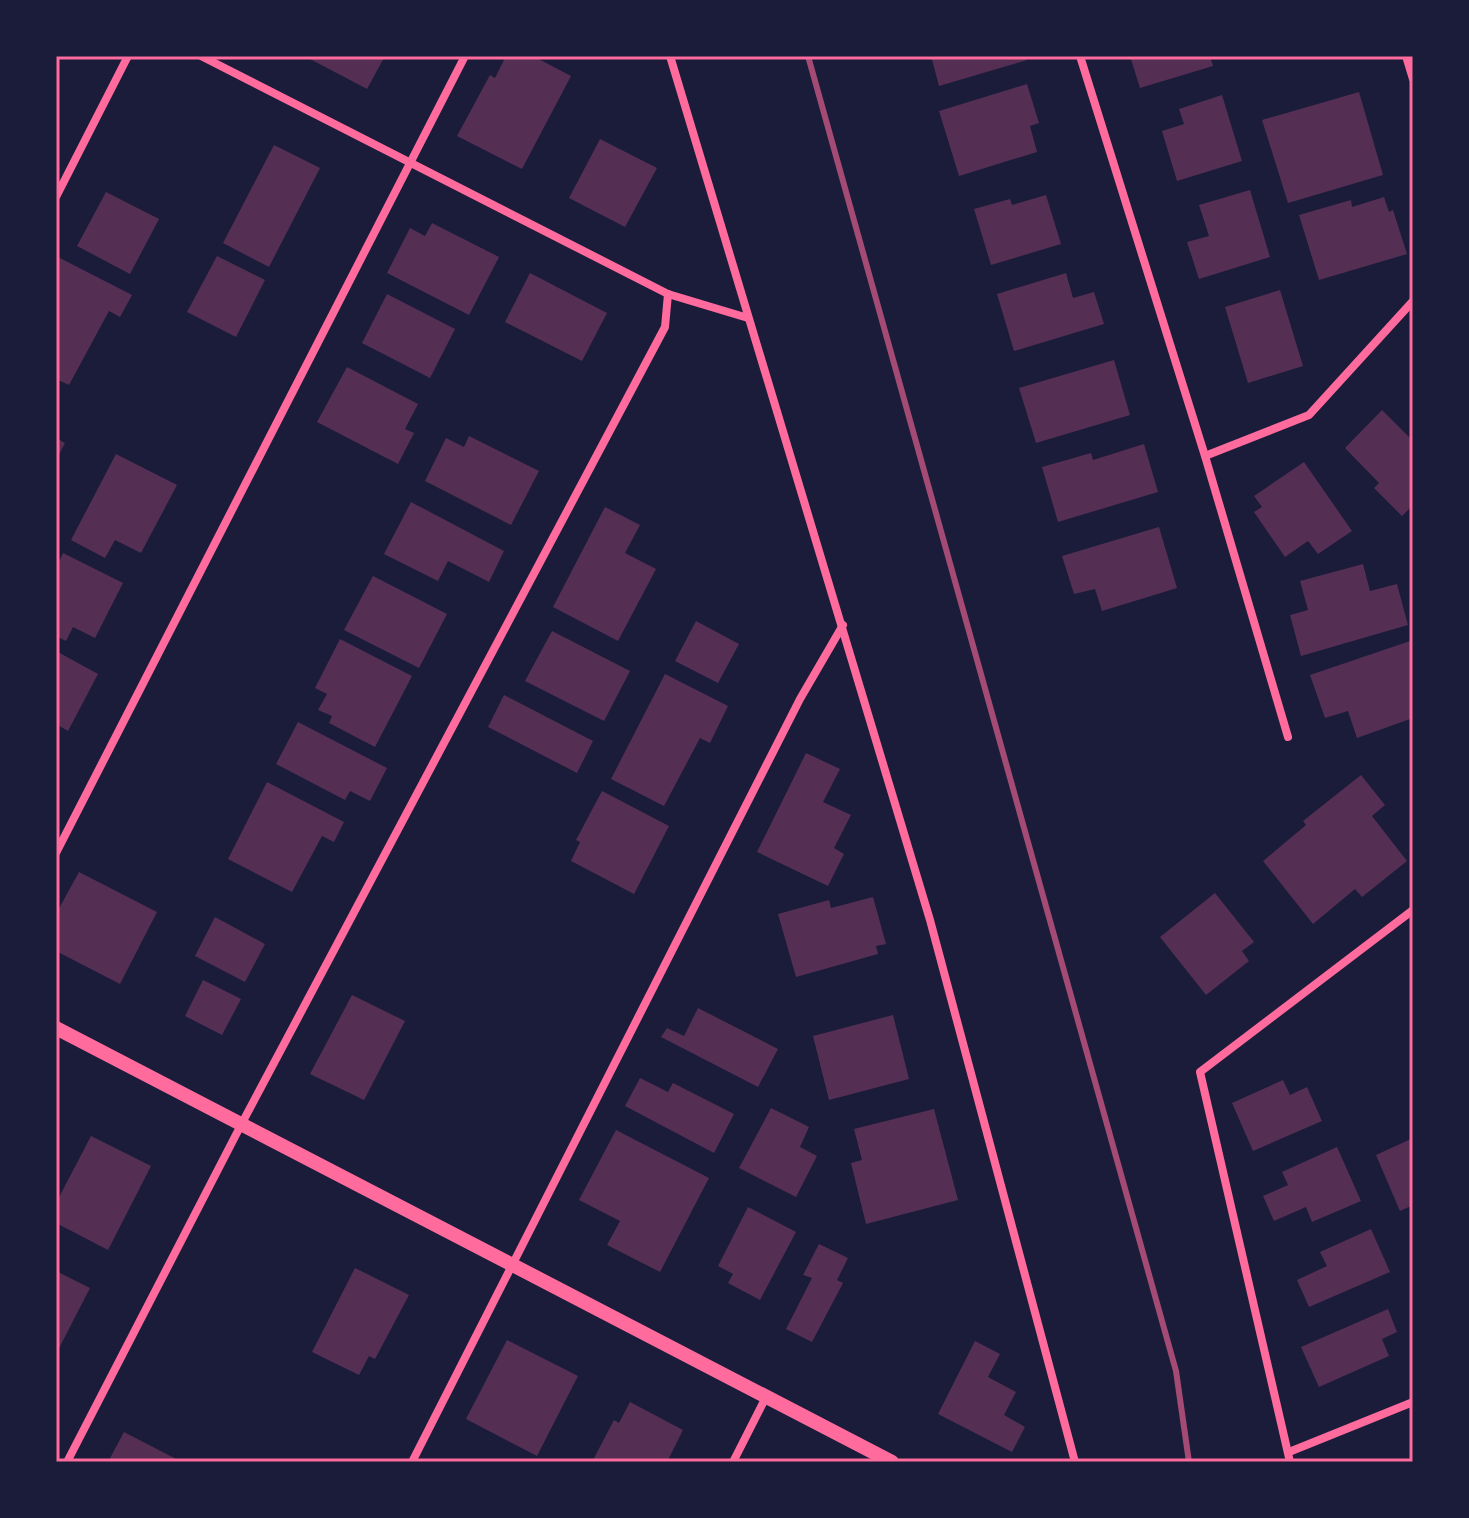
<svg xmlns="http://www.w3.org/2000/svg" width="1469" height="1518" viewBox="0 0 1469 1518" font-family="'Golos Text',sans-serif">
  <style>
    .building { fill: #542f53 }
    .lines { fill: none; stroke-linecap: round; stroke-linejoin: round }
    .minor { stroke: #ff6b9d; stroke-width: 8 }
    .tertiary { stroke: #ff6b9d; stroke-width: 14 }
    .rail { stroke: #a44b75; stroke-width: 6 }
    .neatline { fill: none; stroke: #ff6b9d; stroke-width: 3 }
  </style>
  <rect width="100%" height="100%" fill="#1b1b3a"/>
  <g class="building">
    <polygon points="312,56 385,56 367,89 310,59"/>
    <polygon points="506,56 533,56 571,76 522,169 457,136 490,75 495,78"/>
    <polygon points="931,56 1026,56 1027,60 939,86"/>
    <polygon points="1130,56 1210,56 1213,66 1140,88"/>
    <polygon points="1027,84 1039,123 1030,126 1037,152 959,176 939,111"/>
    <polygon points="1359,92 1383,175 1288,203 1262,120"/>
    <polygon points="1222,95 1242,161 1177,181 1162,131 1184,124 1179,109"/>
    <polygon points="600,139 657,168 625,227 569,198"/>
    <polygon points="274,145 320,168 269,267 223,243"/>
    <polygon points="1250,190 1270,257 1199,279 1187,242 1209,236 1199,205"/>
    <polygon points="106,192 159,219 130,274 77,246"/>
    <polygon points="1046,195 1061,244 991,265 974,209 1010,199 1012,205"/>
    <polygon points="1384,197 1389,212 1393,210 1407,254 1319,280 1299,215 1351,200 1352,207"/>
    <polygon points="432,223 499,257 469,315 387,273 410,228 425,236"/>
    <polygon points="56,256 132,295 120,317 109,311 69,385 56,379"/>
    <polygon points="217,256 265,280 236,337 187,312"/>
    <polygon points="530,273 607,313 582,361 505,322"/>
    <polygon points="1066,273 1073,298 1094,292 1104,324 1014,351 997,294"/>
    <polygon points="1280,290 1303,366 1248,383 1225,307"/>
    <polygon points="387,294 455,329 430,378 362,343"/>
    <polygon points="1114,360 1130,415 1036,443 1019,388"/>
    <polygon points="347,367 418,404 405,429 414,433 398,464 317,422"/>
    <polygon points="1382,410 1413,441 1413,505 1402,516 1374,488 1379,483 1345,448"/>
    <polygon points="469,436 539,471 511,525 425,481 446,438 464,447"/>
    <polygon points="56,438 65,443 56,460"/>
    <polygon points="1144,444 1158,492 1058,522 1042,467 1091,453 1093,460"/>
    <polygon points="116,454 177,485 141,553 115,540 105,558 71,540"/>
    <polygon points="1304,462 1352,531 1318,554 1308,541 1285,557 1254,512 1262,507 1254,496"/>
    <polygon points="411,502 504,551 489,582 448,561 438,581 384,554"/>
    <polygon points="605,507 640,525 625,553 656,569 618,641 553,607"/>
    <polygon points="1159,527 1177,588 1102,611 1095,589 1074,594 1062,556"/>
    <polygon points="63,553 123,583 95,638 73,627 66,641 56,636 56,568"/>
    <polygon points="1363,564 1370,591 1397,584 1408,625 1301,656 1290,615 1308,610 1300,581"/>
    <polygon points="373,576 447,614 419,668 344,630"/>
    <polygon points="696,621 739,644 718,683 675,661"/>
    <polygon points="552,631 630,671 604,721 525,681"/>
    <polygon points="340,639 412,676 375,747 329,723 332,716 318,710 327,694 315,688"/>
    <polygon points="1413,640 1413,718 1357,738 1348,711 1325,718 1310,675"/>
    <polygon points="56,651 98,674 68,731 56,724"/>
    <polygon points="665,674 728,706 710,743 700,738 664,806 611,779"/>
    <polygon points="504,695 593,741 577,773 488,727"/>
    <polygon points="298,722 387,768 370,801 350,791 345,800 276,764"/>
    <polygon points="806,753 840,769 823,802 851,815 834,848 844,854 828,886 757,852"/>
    <polygon points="1361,775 1385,805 1372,816 1407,861 1362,897 1355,889 1313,924 1263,861 1306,825 1303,821"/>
    <polygon points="267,782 344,822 334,842 322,836 292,892 228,859"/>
    <polygon points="602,791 669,826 634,894 571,861 580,842 576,840"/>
    <polygon points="79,872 157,912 120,984 56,951 56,914"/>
    <polygon points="1215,893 1254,942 1242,951 1249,961 1206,995 1160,937"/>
    <polygon points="873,897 886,944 876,946 878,954 796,977 778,914 829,900 831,908"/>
    <polygon points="215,917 265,944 245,982 195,956"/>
    <polygon points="203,980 241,999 222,1035 185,1016"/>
    <polygon points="352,995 405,1021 364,1100 310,1074"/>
    <polygon points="698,1008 778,1049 758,1087 661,1037 667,1028 684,1036"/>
    <polygon points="893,1015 909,1079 829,1100 813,1036"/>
    <polygon points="640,1078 668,1092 673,1083 734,1114 714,1153 625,1106"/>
    <polygon points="1283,1080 1290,1095 1307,1087 1322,1121 1253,1151 1232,1103"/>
    <polygon points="771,1108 809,1127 800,1147 817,1156 796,1197 739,1168"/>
    <polygon points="934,1109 958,1200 866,1224 851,1163 862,1160 854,1129"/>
    <polygon points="616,1130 709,1178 660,1272 607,1245 620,1221 579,1200"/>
    <polygon points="91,1136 151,1166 108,1250 56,1223 56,1203"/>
    <polygon points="1413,1138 1413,1205 1400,1211 1376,1155"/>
    <polygon points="1337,1147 1361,1201 1312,1222 1306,1207 1274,1221 1263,1196 1288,1185 1282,1172"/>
    <polygon points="748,1207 796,1232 760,1300 728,1283 733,1274 718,1266"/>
    <polygon points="1371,1229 1390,1272 1309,1307 1297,1280 1327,1266 1320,1252"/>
    <polygon points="819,1244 848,1258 837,1280 843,1283 812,1342 786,1329 812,1278 803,1275"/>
    <polygon points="355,1268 409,1295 375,1359 369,1356 359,1375 312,1352"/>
    <polygon points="56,1271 90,1288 56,1354"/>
    <polygon points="1388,1309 1397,1332 1382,1339 1389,1356 1319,1387 1301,1347"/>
    <polygon points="507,1340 578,1376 537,1456 466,1419"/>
    <polygon points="975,1341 1000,1354 988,1377 1016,1392 1004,1415 1025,1427 1012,1452 938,1414"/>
    <polygon points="630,1402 683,1430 667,1462 592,1462 614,1420 619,1423"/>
    <polygon points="124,1432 182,1462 108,1462"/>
  </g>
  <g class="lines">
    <g class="minor">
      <polyline points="201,56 668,294 748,318"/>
      <polyline points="670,56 930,920 1075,1462"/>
      <polyline points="1080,56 1205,456 1288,737"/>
      <polyline points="1406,56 1413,79"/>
      <polyline points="56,197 128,56"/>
      <polyline points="1205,456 1309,415 1413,301"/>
      <polyline points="56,853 465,56"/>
      <polyline points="1289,1452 1413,1402"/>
      <polyline points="67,1462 241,1125 665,327 668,294"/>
      <polyline points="412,1462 800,699 843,625"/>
      <polyline points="733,1462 766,1397"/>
      <polyline points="1290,1462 1200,1072 1413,910"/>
    </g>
    <polyline class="tertiary" points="56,1028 892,1462"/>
    <polyline class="rail" points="808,56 1176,1371 1189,1462"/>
  </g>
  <rect width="1469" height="1518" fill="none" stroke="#1b1b3a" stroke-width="116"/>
  <rect x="58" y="58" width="1353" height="1402" class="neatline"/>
</svg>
